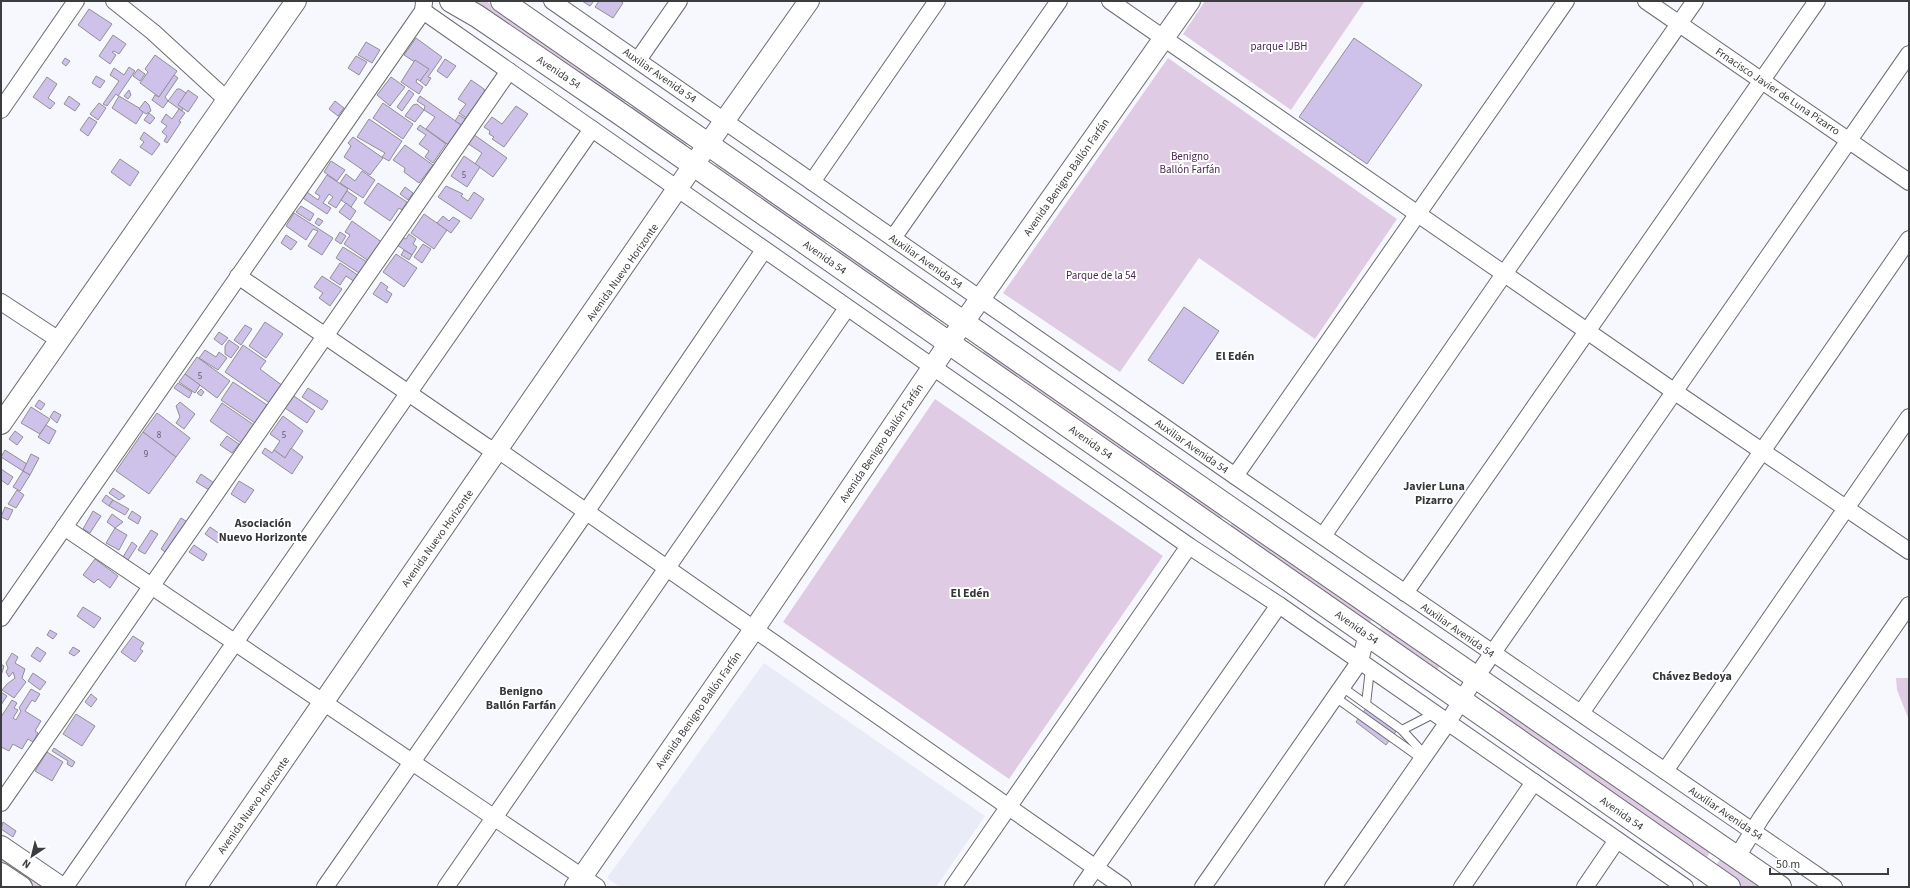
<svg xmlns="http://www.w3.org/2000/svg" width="1910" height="888" viewBox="0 0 1910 888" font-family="'Source Sans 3',sans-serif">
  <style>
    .built { fill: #e9ebf7 }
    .green { fill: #dfcce4 }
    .building { fill: #cec1ea; stroke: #929095 }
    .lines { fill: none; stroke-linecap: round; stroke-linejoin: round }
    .service-casing { stroke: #6c6d71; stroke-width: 10 }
    .minor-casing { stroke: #6c6d71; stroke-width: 18 }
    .tertiary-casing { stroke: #6c6d71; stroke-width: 22 }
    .secondary-casing { stroke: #6c6d71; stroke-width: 24 }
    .service { stroke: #fff; stroke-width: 8 }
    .minor { stroke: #fff; stroke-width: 16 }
    .tertiary { stroke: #fff; stroke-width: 20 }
    .secondary { stroke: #fff; stroke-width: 22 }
    .labels { text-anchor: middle; stroke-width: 4; stroke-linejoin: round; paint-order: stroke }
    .number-label { font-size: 9px; fill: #605e6a }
    .park-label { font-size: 11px; fill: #4b2754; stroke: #fff }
    .street-label { font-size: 11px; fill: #3c3d3f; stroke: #fff }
    .neighbourhood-label { font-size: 12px; font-weight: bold; fill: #35363a; stroke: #fff }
  </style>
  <rect width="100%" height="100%" fill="#f7f8fd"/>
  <polygon class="built" points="764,663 985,816 936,887 620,887 607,878"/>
  <g class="green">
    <polygon points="466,1 486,1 627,98 622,107"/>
    <polygon points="1205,1 1365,1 1291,110 1183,34"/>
    <polygon points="1168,58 1397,219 1315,339 1199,258 1120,372 1003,293"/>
    <polygon points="635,103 689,141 683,150 629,112"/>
    <polygon points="718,161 829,237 823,246 712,170"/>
    <polygon points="841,246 936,310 929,318 836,254"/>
    <polygon points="987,347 1225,514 1218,523 981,355"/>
    <polygon points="935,399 1163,556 1009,779 783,622"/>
    <polygon points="1234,520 1374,616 1368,626 1228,529"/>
    <polygon points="1384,623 1442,663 1435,673 1377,633"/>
    <polygon points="1909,674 1909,720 1897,690 1896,678 1908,678"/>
    <polygon points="1503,705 1712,849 1704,862 1496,715"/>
    <polygon points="1,855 48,887 34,887 1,864"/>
    <polygon points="1722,857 1765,887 1740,887 1714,868"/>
  </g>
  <g class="building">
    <polygon points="582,1 594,1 590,6"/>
    <polygon points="599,1 620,1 623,3 613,18 595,7"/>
    <polygon points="89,9 112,24 100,41 78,25"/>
    <polygon points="113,35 126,44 119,54 114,51 112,52 116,55 110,64 99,56"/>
    <polygon points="416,38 442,57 428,77 431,78 426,86 420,81 422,79 418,76 424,68 404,55"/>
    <polygon points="1354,38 1422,85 1367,164 1299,117"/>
    <polygon points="366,42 380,50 372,63 358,55"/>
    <polygon points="155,55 177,71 159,97 140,83 148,72 145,69"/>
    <polygon points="356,56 367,62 359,75 348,68"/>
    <polygon points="65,58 70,61 66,66 62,63"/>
    <polygon points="445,59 456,66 447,78 437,71"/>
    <polygon points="415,60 429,69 420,81 417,79 416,82 423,87 419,94 401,82"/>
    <polygon points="129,67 135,71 118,96 116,94 107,106 103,104 119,81 110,75 114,68 124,75"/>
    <polygon points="138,69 145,74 140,81 133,76"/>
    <polygon points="174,75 178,78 165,97 168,101 163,108 152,100 155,95 159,97"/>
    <polygon points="96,76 105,81 100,88 92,83"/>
    <polygon points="47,77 57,84 48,98 55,103 50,109 33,97"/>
    <polygon points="391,77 405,87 390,106 377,95"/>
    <polygon points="471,80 484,89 485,94 468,119 459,113 466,104 458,99"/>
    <polygon points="177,89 180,89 186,93 182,111 168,101"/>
    <polygon points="129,90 131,95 128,99 124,96"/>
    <polygon points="188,90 198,97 188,112 178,105"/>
    <polygon points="409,90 414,94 402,111 397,107"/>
    <polygon points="69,96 80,104 75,111 64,104"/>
    <polygon points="119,96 144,111 136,124 112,108"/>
    <polygon points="420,96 464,127 450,146 426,129 435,117 424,110 425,106 417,101"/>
    <polygon points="145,101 149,105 151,111 146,114 139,109"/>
    <polygon points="335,101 344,108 338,116 329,109"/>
    <polygon points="99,103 106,108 98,120 90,114"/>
    <polygon points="383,103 413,124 403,139 373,118"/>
    <polygon points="417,104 424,110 415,122 405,116 413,105"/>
    <polygon points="516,106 528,114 504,147 492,139 494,137 489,134 490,131 484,127 492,117 502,124"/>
    <polygon points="179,109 185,113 179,121 181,122 167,143 164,141 167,136 162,132 167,126 161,122 166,114 172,119"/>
    <polygon points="149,113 155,118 150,124 144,120"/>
    <polygon points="459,115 467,120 463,126 455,121"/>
    <polygon points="89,117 97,122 88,136 80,130"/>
    <polygon points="369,119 402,141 389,161 382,157 385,153 357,137"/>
    <polygon points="420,125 446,144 433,163 425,157 429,151 419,144 426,135 417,129"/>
    <polygon points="144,132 160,144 152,155 140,147 144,142 140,139"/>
    <polygon points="473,134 507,158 493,177 475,164 482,153 467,143"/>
    <polygon points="353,137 383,158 370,175 344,157 351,146 348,143"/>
    <polygon points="405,145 433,165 419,183 404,172 405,168 393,160"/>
    <polygon points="464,156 480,167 467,187 451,176"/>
    <polygon points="120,159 139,172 130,186 111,172"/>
    <polygon points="331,161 345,170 337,181 324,172"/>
    <polygon points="362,171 375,180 363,198 340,183 346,174 355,181"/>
    <polygon points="327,175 348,189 336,208 328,203 333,197 329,194 323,203 331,208 327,214 303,198 307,192 318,200 320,196 315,193"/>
    <polygon points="378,183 407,202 402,210 399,208 390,221 364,203"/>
    <polygon points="446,186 463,194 461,196 468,201 474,192 484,199 471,219 438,197"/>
    <polygon points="405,187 413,193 408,200 400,194"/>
    <polygon points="347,191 357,198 351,207 341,200"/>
    <polygon points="346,203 356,211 350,220 339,212"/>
    <polygon points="301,206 314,214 310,221 296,212"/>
    <polygon points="294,213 333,238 322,255 308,246 318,231 313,229 306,240 286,226"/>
    <polygon points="424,214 447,230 434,249 411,233"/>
    <polygon points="443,216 449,221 453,217 460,221 451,233 437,223"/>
    <polygon points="318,218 323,221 319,226 315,223"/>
    <polygon points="352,221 383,243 370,262 344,244 350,235 345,232"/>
    <polygon points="340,232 346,236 341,244 335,240"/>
    <polygon points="409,234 416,239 413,244 417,247 412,255 397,245 402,237 406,239"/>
    <polygon points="286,235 297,242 291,250 281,243"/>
    <polygon points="423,244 431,249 422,263 414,257"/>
    <polygon points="343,247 367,262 359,273 336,258"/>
    <polygon points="404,250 412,255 409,260 401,255"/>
    <polygon points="396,254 417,268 404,287 383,272"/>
    <polygon points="340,263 359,276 355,282 346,276 340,285 330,278"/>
    <polygon points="322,276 342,289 330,306 319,298 323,293 314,287"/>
    <polygon points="381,282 388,287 386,290 392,294 387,303 373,294"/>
    <polygon points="1184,307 1219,331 1183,384 1148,360"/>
    <polygon points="265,322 283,334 266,358 249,346"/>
    <polygon points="245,325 252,329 241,345 234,340"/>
    <polygon points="219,332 228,338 222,345 214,339"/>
    <polygon points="229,340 239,347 231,358 225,354 225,346"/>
    <polygon points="243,345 266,361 260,369 283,386 271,404 225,372"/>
    <polygon points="205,350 216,357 219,352 227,358 218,370 199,358"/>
    <polygon points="197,357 230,381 217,398 185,374"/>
    <polygon points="185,374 200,385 195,393 179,382"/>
    <polygon points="233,382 267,405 255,423 221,400"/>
    <polygon points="178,383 192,392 189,398 174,388"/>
    <polygon points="308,388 328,401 322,410 302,397"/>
    <polygon points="201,389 204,392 201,396 197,393"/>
    <polygon points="294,396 315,411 307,423 285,408"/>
    <polygon points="39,400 45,404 41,410 35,406"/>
    <polygon points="180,402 195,414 184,429 176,423 180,417 176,406"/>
    <polygon points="222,403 254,425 241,443 210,421"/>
    <polygon points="31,407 50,419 40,434 21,423"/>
    <polygon points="54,411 61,415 57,423 50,417"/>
    <polygon points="157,413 190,438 176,457 143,432"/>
    <polygon points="283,416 303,431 285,458 274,450 280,441 270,434"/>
    <polygon points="46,425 56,431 49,444 38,437"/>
    <polygon points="15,431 23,437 17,445 9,439"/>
    <polygon points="143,432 176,457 149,494 116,471"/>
    <polygon points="227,436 239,444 232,453 220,445"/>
    <polygon points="265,448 272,453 274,450 285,458 291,448 303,457 292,474 262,453"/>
    <polygon points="5,450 27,464 23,471 1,457"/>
    <polygon points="31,454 39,458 30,475 23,471"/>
    <polygon points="1,469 13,477 8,485 1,480"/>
    <polygon points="23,471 30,475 20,491 13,487"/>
    <polygon points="201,474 214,483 209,490 196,482"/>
    <polygon points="239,481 254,490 245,503 231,494"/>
    <polygon points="113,488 125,496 119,500 109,493"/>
    <polygon points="17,490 24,495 16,508 8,504"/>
    <polygon points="106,495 113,500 109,506 102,501"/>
    <polygon points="113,500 129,509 125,515 109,506"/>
    <polygon points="5,507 13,510 8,520 1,517"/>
    <polygon points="93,511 101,516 90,533 83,529"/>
    <polygon points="132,511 141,517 138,524 128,518"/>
    <polygon points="112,514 123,522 115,528 107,522"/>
    <polygon points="181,518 189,523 168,554 161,549"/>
    <polygon points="210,527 223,536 218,543 205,534"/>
    <polygon points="115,528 127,535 119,550 106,543"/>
    <polygon points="151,530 158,534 145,554 138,550"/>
    <polygon points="132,542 137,546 128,560 123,557"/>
    <polygon points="194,545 207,554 203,561 189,552"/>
    <polygon points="95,559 118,576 110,588 98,579 94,583 83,575"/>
    <polygon points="83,607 101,618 94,628 77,616"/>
    <polygon points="50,630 57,634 53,639 47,635"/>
    <polygon points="133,636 144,643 140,649 143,651 135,662 121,652"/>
    <polygon points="37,647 46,653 40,662 31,656"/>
    <polygon points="73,647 80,651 74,656 69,653"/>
    <polygon points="12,653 18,657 15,663 25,669 22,678 26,682 14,698 2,690 7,684 15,678 13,672 9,677 6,672 8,668 6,663"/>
    <polygon points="1,664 4,666 1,676"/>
    <polygon points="33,673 46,682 40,690 28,681"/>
    <polygon points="31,689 40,694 35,702 32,700 25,711 41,721 35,731 38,733 33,742 28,739 22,749 13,744 9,751 1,747 1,717 12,700 17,703 14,708 18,710 13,718 16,720 21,711 19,708"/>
    <polygon points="1,692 7,696 1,705"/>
    <polygon points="91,694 97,699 91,707 85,702"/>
    <polygon points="1367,707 1398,729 1386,745 1356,722"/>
    <polygon points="76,714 95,726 82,746 63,734"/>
    <polygon points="54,748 75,762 72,767 67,764 68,761 52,751"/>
    <polygon points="47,752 63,762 52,781 35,771"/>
    <polygon points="3,822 16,831 13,837 1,829"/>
  </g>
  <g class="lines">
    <g class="service-casing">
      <g id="service">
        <polyline points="1342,687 1402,730 1425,755"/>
        <polyline points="1335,697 1422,759"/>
        <polyline points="1366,704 1370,669"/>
        <polyline points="1402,730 1435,713"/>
      </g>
    </g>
    <g class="minor-casing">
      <g id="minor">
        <polyline points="114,1 153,32 226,99"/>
        <polyline points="552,1 1235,476 1834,887"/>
        <polyline points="1110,1 1675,392 1909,551"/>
        <polyline points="1646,1 1909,182"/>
        <polyline points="423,11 1189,546 1279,605 1685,887"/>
        <polyline points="638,60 679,1"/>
        <polyline points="1,110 76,1"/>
        <polyline points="812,182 937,1"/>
        <polyline points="893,238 1059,1"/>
        <polyline points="238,276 487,447 498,450 1123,887"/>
        <polyline points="1,302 59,340"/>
        <polyline points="1235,476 1566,1"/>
        <polyline points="64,527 597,887"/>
        <polyline points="1323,536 1504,274 1695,1"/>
        <polyline points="1405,593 1817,1"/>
        <polyline points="1,618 423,11 424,2"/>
        <polyline points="1581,713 1909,239"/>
        <polyline points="1665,771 1909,417"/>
        <polyline points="1,803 509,71"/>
        <polyline points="1737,857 1761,818 1909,605"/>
        <polyline points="65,887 592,129"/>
        <polyline points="325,887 586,512 764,250"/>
        <polyline points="446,887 847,308"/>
        <polyline points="953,887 1189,546"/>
        <polyline points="1082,887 1279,605"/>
        <polyline points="1203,887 1360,661 1367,634"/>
        <polyline points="1333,887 1448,722 1476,677 1909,54"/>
        <polyline points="1462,887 1534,782"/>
        <polyline points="1585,887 1617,840"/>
      </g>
    </g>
    <g class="tertiary-casing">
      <g id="tertiary">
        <polyline points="1,424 296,1"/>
        <polyline points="1,846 61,887"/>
        <polyline points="1,873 22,887"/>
        <polyline points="196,887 708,144 809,1"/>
        <polyline points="575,887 755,628 949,343 1190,1"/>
      </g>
    </g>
    <g class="secondary-casing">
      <g id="secondary">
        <polyline points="451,1 477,16 622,115 1729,887"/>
        <polyline points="502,1 1233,510 1780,887"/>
      </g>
    </g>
    <use href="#service" class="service"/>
    <use href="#minor" class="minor"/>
    <use href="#tertiary" class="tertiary"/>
    <use href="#secondary" class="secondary"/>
  </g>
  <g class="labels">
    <g class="number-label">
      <text x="464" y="178">5</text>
      <text x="200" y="379">5</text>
      <text x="159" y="438">8</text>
      <text x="284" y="438">5</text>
      <text x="146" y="457">9</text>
    </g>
    <g class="park-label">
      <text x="1279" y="50">parque IJBH</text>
      <text x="1190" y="160">Benigno<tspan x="1190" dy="13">Ballón Farfán</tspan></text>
      <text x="1101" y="279">Parque de la 54</text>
    </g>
    <g class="street-label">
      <text transform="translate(559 72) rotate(34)" y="4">Avenida 54</text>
      <text transform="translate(660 75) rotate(35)" y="4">Auxiliar Avenida 54</text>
      <text transform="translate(1778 91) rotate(34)" y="4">Frnacisco Javier de Luna Pizarro</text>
      <text transform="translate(1066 177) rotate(-55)" y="4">Avenida Benigno Ballón Farfán</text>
      <text transform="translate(825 257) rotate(35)" y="4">Avenida 54</text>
      <text transform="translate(926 261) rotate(35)" y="4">Auxiliar Avenida 54</text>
      <text transform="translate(622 272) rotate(-55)" y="4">Avenida Nuevo Horizonte</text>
      <text transform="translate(1091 442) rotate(35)" y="4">Avenida 54</text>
      <text transform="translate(881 443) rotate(-56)" y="4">Avenida Benigno Ballón Farfán</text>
      <text transform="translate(1192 446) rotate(35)" y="4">Auxiliar Avenida 54</text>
      <text transform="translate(437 538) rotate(-55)" y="4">Avenida Nuevo Horizonte</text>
      <text transform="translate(1357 627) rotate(35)" y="4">Avenida 54</text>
      <text transform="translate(1458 630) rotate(35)" y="4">Auxiliar Avenida 54</text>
      <text transform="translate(698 710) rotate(-55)" y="4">Avenida Benigno Ballón Farfán</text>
      <text transform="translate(253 805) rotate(-55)" y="4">Avenida Nuevo Horizonte</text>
      <text transform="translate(1622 813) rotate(35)" y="4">Avenida 54</text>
      <text transform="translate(1726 813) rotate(34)" y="4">Auxiliar Avenida 54</text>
    </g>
    <g class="neighbourhood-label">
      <text x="1235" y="360">El Edén</text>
      <text x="1434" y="490">Javier Luna<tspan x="1434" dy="14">Pizarro</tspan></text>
      <text x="263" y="527">Asociación<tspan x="263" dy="14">Nuevo Horizonte</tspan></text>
      <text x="970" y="597">El Edén</text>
      <text x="1692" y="680">Chávez Bedoya</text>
      <text x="521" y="695">Benigno<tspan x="521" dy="14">Ballón Farfán</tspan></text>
    </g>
  </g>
  <rect width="1910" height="888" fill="none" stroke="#3c3d3f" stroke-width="4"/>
  <g transform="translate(32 856) rotate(215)" stroke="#ffffff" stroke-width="3" paint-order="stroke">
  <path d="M0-3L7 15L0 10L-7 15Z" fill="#3c3d3f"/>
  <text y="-6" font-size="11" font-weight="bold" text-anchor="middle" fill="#3c3d3f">N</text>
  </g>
  <path d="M1770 868v6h118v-6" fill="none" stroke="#3c3d3f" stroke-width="2"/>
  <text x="1776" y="868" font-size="12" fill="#3c3d3f" stroke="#ffffff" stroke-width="3" paint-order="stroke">50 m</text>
</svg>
